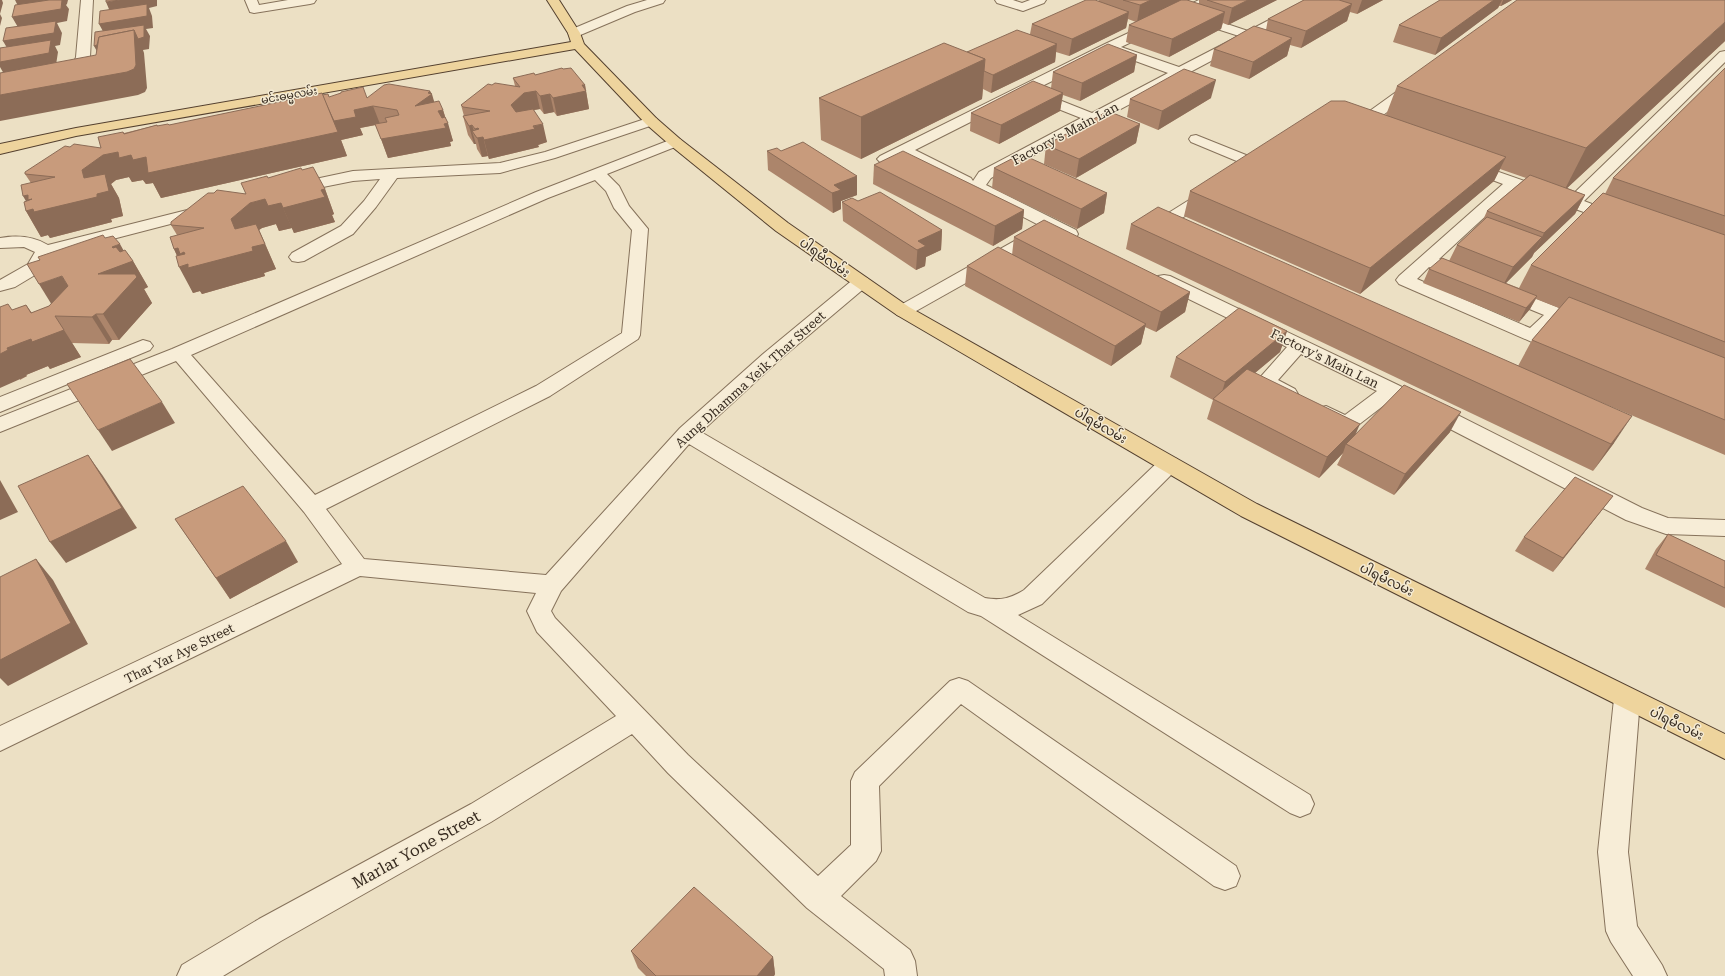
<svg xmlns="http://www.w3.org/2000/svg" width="1725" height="976" viewBox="0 0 1725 976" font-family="'Roboto Serif','Noto Sans Myanmar',serif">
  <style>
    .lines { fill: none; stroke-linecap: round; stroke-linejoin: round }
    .minor-casing { stroke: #86725b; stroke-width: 2 }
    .major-casing { stroke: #54402f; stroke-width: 2 }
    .minor { fill: #f7edd7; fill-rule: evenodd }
    .major { fill: #eed49d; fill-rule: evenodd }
    .wall { fill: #ac856b }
    .shaded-wall { fill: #8c6c57 }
    .building { fill: #c89b7c; stroke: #8c6c57 }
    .labels { text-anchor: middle; stroke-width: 3; stroke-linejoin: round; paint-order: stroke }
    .far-street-label { font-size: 11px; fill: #362a1f; stroke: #f4ead3 }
    .street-label { font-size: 13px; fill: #362a1f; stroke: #f4ead3 }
    .near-street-label { font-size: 16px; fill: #362a1f; stroke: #f4ead3 }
  </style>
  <rect width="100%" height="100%" fill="#ece0c4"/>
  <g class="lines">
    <g class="minor-casing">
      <g id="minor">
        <polygon points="81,0 93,0 90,57 83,73 62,80 57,79 55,76 57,73 72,68 76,57"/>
        <polygon points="245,0 257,0 259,5 288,0 316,0 314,3 310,4 254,13 250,12"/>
        <polygon points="647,0 665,0 663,3 635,12 578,36 570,36 568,33 570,30 627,6"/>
        <polygon points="995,0 1013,0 1022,3 1030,0 1046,0 1044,3 1023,11 997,3"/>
        <path d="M1199 0H1215L1213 3 1121 47 1179 67 1239 36 1189 20 1187 17 1189 14H1197L1248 31 1307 0H1322L1320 3 991 178 986 185 1076 230 1078 234 1076 238 1070 239 1064 238 971 190 969 187 979 172 1081 118 1028 97 1026 94 915 150 971 178 973 181 971 184 965 186 959 184 903 156 890 162 885 164 880 162 877 159 880 156 898 147 1105 44ZM1111 52 1168 73 1092 113 1034 90Z"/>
        <path d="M1725 51V62L1584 201 1621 215 1623 218 1621 221 1615 223 1609 221 1516 188 1439 259 1469 271 1472 275 1469 279C1456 282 1442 272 1429 267L1417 279 1530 328 1544 315 1500 297 1497 293 1500 289 1506 288 1512 289 1589 320 1591 324 1589 328 1582 330 1559 321 1539 340 1532 342 1399 284 1396 280 1399 276 1503 184 1463 169 1460 166 1463 163 1468 161 1473 163 1570 197 1720 52Z"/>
        <path d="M1415 81 1420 82 1422 85 1420 88 1368 126 1369 128 1367 131C1361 133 1355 132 1351 126L1353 123 1410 82Z"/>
        <polygon points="651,117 656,118 658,121 656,124 555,158 500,173 397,178 376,207 353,234 304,261 298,262 292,261 289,257 292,253 341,226 364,201 380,179 353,181 293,193 287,191 285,188 287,185 353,171 500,163 545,152"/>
        <polygon points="1196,135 1261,161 1264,164 1261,167 1256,169 1251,167 1191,142 1189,139 1191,136"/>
        <path d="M675 138 680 139 682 142 680 145 607 174 619 186 629 206 648 229 640 335 638 339 550 396 326 509 364 559 546 575 680 428 763 354 855 278 861 277 867 278 870 282 867 286 777 362 701 432 985 598C1001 601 1011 598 1024 590L1161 459 1169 457 1177 459 1180 464 1177 469 1042 604 1018 615 1310 795 1314 804 1310 813 1300 817 1290 813 981 616 968 612 689 444 561 591 551 611 555 618 688 755 818 876 851 845V781L855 772 950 681 959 678 968 681 1236 866 1240 876 1236 886 1225 890 1214 886 961 704 879 786 881 851 876 861 841 896 910 950 915 961 917 976H885L884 969 807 908 668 773 632 734 491 822 281 941 223 976H177L182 965 259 919 471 804 616 716 537 632 527 611 536 593 360 576 0 751V726L342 564 304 512 176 361 0 432V417L172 349 536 192ZM595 180 606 191 614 208 632 230 622 333 536 386 315 495 191 355 548 198Z"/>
        <polygon points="1211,188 1217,190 1219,193 1217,196 1174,223 1168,225 1162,223 1160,220 1162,217 1205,190"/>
        <path d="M203 206 209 208 211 211 209 214 51 255 40 272 15 287 0 291V280L28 264 35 252 24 247 0 248V238C17 235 33 236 48 245Z"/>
        <polygon points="1038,230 1044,231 1046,235 1044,239 909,315 903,317 897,315 894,311 897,307 1032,231"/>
        <path d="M1164 275 1170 276 1398 385 1642 508 1668 518 1725 520V536L1666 534 1626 520 1392 399 1353 429C1341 432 1323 424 1316 413L1319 408 1326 406 1345 415 1377 391 1301 354 1278 380 1295 389 1298 394 1295 399C1283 402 1263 393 1256 382L1287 347 1158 284 1155 280 1158 276Z"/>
        <polygon points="143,340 150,342 153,346 150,350 0,412 0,397"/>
        <polygon points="1627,688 1636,691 1640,699 1628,852 1637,926 1662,965 1667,976 1633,976 1611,942 1606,931 1598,852 1614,699 1618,691"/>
      </g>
    </g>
    <g class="major-casing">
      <polygon id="major" points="547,0 559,0 580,33 584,44 656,118 680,139 788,223 909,307 1257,504 1725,734 1725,759 1241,516 897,315 776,231 670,145 646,124 575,49 76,136 0,154 0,144 76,128 571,42 568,33"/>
    </g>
    <use href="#minor" class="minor"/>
    <use href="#major" class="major"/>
  </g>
  <g class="wall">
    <polygon points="1099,0 1187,0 1199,4 1199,0 1277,0 1228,25 1223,23 1221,29 1169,57 1126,42 1129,25 1136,22 1128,19 1126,28 1069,56 1056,52 1055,62 991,93 983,89 982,99 861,159 821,140 819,98 967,52 1030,34 1032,24 1098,1"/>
    <polygon points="1304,0 1383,0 1357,14 1350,12 1347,21 1301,48 1290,45 1287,56 1249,79 1210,66 1214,49 1266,30 1268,19"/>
    <polygon points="1440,0 1512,0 1501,6 1499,6 1498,8 1435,55 1393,42 1399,25"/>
    <polygon points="1725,41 1567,188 1585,195 1575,214 1534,253 1532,257 1506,283 1519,288 1531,265 1605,194 1613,178 1725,68 1725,455 1577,392 1614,443 1593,471 1126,249 1131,224 1518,366 1532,340 1559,308 1536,299 1530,309 1519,322 1423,283 1429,269 1449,261 1457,245 1483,220 1487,211 1526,178 1500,169 1494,181 1360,294 1184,216 1190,191 1386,115 1397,86"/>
    <polygon points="1137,55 1134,72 1080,101 1063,95 1060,111 999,144 970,131 971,113 1051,88 1053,72"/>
    <polygon points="563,69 585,85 589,109 557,116 554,112 544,114 540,109 534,110 547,142 538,145 539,147 489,159 488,156 482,157 477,149 476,144 474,144 468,135 463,116 464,116 461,105 492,85 515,86 513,78 535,75"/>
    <polygon points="430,91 434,102 443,110 453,141 450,142 451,146 388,158 376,125 360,128 363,135 341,140 347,156 161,198 153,183 146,184 143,180 132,182 129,177 116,180 111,184 119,198 123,216 111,219 112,222 50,238 48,235 41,237 26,211 26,201 31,183 25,174 70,147 101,148 123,132 124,133 157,125 158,126 169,125 322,95 329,97 367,98"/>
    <polygon points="1211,98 1158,130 1127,117 1130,99"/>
    <polygon points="1140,124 1136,143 1076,178 1044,164 1046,145"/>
    <polygon points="767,151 781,151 857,176 857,195 841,201 841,209 833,213 768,170"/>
    <polygon points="874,165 1024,210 1022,229 993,246 873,184"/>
    <polygon points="994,168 1107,193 1104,213 1077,229 992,188"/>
    <polygon points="302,170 325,189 334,214 332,215 335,222 294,233 292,228 279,231 276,224 262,228 259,230 276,269 264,273 265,276 202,294 200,291 193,293 174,249 177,235 171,225 214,193 246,194 268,178"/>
    <polygon points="858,201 942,230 941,250 926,257 925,266 916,270 843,221 842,202"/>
    <polygon points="1014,237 1190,292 1185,312 1156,332 1145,327 1141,344 1111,366 965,286 967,266 1012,255"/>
    <polygon points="105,238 123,251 133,261 148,287 144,289 152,303 119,340 112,340 109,344 72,343 81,357 50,369 48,366 26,375 27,376 20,380 12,310 26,305 32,313 49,306"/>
    <polygon points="1287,331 1280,352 1255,373 1354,437 1450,432 1394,495 1337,465 1343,453 1319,478 1207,419 1213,400 1170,377 1176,357"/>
    <polygon points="1613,496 1602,510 1553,572 1515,551 1524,537"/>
    <polygon points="175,519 298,562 230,599"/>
    <polygon points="1668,534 1725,561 1725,608 1645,569 1656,549"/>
    <polygon points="631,951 773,957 775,974 774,976 646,976 638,968"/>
  </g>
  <g class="shaded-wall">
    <polygon points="0,0 2,0 3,3 0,14"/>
    <polygon points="15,0 68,0 67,4 66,5 69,9 67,21 57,23 62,33 60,45 55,46 58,52 56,65 4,74 0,67 0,62 10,53 3,41 19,29 12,17 21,12"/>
    <polygon points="120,0 157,0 157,6 149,8 152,16 153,28 146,29 150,36 149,49 143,50 144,53 147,88 145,92 138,95 0,121 0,95 100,57 94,46 105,35 99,24 111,14 106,2"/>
    <polygon points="1151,0 1182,0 1137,22 1140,5"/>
    <polygon points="1248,0 1277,0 1228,25 1232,8"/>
    <polygon points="1362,0 1383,0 1357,14"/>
    <polygon points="1494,0 1502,0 1498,8 1435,55 1441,38"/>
    <polygon points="1503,0 1512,0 1501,6"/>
    <polygon points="1352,4 1347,21 1301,48 1306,31"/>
    <polygon points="1129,12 1126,28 1069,56 1072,39"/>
    <polygon points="1225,12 1221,29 1169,57 1172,39"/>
    <polygon points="0,14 2,18 0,26"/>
    <polygon points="1725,22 1725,41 1564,191 1586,148"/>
    <polygon points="1292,38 1287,56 1249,79 1253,62"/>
    <polygon points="1057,44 1055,62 991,93 993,75"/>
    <polygon points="1137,55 1134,72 1080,101 1082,83"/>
    <polygon points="985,59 982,99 861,159 861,117"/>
    <polygon points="1216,80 1211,98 1158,130 1162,111"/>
    <polygon points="582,85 585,85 589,109 557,116 553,98"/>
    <polygon points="430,91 432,94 437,112 415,106"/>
    <polygon points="536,91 540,109 528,111 515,123 511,105 524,93"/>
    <polygon points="1063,93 1060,111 999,144 1001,125"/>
    <polygon points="550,94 554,112 544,114 540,96"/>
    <polygon points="373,106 380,124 360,128 363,135 341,140 347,156 161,198 153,183 146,184 143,180 132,182 129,177 116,180 111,184 119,198 123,216 111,219 112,222 50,238 48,235 41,237 26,211 31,210 23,196 84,178 82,170 103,155 118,152 131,155 146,157 333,121 354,110"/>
    <polygon points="443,110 447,123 448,123 453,141 450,142 451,146 388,158 381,139 438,111"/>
    <polygon points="543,124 547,142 538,145 539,147 489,159 484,140"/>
    <polygon points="1140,124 1136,143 1076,178 1079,159"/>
    <polygon points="472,125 476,137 472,131 476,144 474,144 469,126"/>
    <polygon points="478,128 483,137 488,156 482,157 475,129"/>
    <polygon points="1506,157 1494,181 1360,294 1370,268"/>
    <polygon points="857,176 857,195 841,201 841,209 833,213 832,193 834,185"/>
    <polygon points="325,189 334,214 332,215 335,222 294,233 283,208 321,190"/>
    <polygon points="1107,193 1104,213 1077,229 1081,209"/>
    <polygon points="1585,195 1575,214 1534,253 1544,233"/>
    <polygon points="265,199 281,203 292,228 279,231 276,224 262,228 259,230 276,269 264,273 265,276 202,294 200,291 193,293 179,267 182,266 174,249 235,229 231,219 250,203"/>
    <polygon points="1024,210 1022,229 993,246 995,226"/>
    <polygon points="942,230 941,250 926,257 925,266 916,270 918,241"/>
    <polygon points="1542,237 1532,257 1502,287 1513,267"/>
    <polygon points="120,244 130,262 133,261 148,287 144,289 152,303 119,340 103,314 98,274 112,247"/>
    <polygon points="62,276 78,302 55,310 39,284"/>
    <polygon points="1190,292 1185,312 1156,332 1161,312"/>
    <polygon points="1537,296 1530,309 1519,322 1526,308"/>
    <polygon points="26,305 44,331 64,330 81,357 50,369 48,366 26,375 27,376 0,388 0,354 7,348 31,313"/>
    <polygon points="96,314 112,340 109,344 92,317"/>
    <polygon points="1146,324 1141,344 1111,366 1115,346"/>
    <polygon points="1287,331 1280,352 1220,402 1219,402 1225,382"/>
    <polygon points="162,402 175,423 112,451 98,430"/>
    <polygon points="1461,412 1450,432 1394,495 1405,474"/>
    <polygon points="1632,416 1614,443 1593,471 1611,444"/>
    <polygon points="1360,424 1351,445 1346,444 1343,453 1319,478 1327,457"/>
    <polygon points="88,455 103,476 137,528 66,563 50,542"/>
    <polygon points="0,480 18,512 0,520"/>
    <polygon points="1613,496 1602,510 1553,572 1563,558"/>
    <polygon points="286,541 298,562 230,599 216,578"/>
    <polygon points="36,559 53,580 88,644 8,686 0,678 0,660"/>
    <polygon points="773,957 775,974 774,976 757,976"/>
  </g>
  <g class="building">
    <polygon points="49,0 62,0 61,9 12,17 15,5"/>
    <polygon points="106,0 120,0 106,2"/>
    <polygon points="1086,0 1095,0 1129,12 1072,39 1032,24"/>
    <polygon points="1123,0 1151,0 1140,5"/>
    <polygon points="1181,0 1187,0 1225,12 1172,39 1129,25"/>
    <polygon points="1207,0 1248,0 1232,8"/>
    <polygon points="1304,0 1339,0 1352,4 1306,31 1268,19"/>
    <polygon points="1440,0 1494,0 1441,38 1399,25"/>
    <polygon points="1517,0 1725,0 1725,22 1586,148 1397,86"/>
    <polygon points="147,4 147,16 99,24 100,11"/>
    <polygon points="56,21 54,33 3,41 6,28"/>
    <polygon points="144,25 144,37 138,39 134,30 99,37 97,45 94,46 95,32"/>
    <polygon points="1254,26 1292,38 1253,62 1214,49"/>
    <polygon points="134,30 136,65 134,69 127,72 0,95 0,73 96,55 99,37"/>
    <polygon points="1017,30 1057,44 993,75 984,71 985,59 967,52"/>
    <polygon points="51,40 49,53 0,62 0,48"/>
    <polygon points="944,43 985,59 861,117 819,98"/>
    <polygon points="1108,44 1137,55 1082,83 1053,72"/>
    <polygon points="562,68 563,69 571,68 585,85 582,85 586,91 553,98 550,94 540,96 536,91 524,93 511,105 516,112 533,109 543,124 533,126 535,129 484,140 483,137 477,138 472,131 479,129 478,128 475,129 472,125 469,126 463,116 490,111 463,107 461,105 488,84 492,85 495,83 520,87 513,78 534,73 535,75"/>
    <polygon points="1725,68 1725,216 1613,178"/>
    <polygon points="1184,69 1216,80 1162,111 1130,99"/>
    <polygon points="1033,81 1063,93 1001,125 971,113"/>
    <polygon points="389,84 430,91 428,93 432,94 415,106 439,101 443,110 438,111 442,118 445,117 448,123 444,124 446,128 381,139 375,124 387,122 385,118 399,115 397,110 373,106 354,110 356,117 334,121 322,95 328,94 329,97 341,93 341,92 363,87 367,98 384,85"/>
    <polygon points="322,93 338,132 148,173 146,157 133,160 131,155 119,158 118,152 103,155 82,170 84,178 105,174 109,191 97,194 97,197 34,212 33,209 26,211 24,202 32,199 28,200 28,195 23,196 21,185 55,177 25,174 25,172 65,146 70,147 74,144 101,148 98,137 123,132 124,134 157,125 157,126 168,124 169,125"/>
    <polygon points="1331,101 1345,101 1506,157 1370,268 1190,191"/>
    <polygon points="1108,111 1140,124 1079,159 1046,145"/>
    <polygon points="803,142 857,176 834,185 841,190 832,193 767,151 777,148 781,151"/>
    <polygon points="903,151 1024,210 995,226 874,165"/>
    <polygon points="1021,154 1107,193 1081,209 994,168"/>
    <polygon points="313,167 325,189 321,190 325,197 283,208 281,203 268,206 265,199 250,203 231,219 235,229 256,224 265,244 252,247 253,251 188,268 188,264 179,267 176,256 185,254 184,252 180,254 178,248 174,249 170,237 204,228 171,225 171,222 208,193 214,193 217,190 246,194 241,183 267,176 268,178 301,168 302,170"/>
    <polygon points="1530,175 1585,195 1544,233 1487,211"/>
    <polygon points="880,192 942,230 918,241 926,246 917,250 842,202 852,198 858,201"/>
    <polygon points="1603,193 1725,235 1725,342 1531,265"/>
    <polygon points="1158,207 1632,416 1611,444 1131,224"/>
    <polygon points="1487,217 1542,237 1513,267 1457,245"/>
    <polygon points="1044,220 1190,292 1161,312 1014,237"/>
    <polygon points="103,235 105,238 113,236 120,244 112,247 113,248 116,247 120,252 125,250 133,261 98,274 135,274 137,277 103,314 96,314 92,317 55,316 64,330 32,342 31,339 7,348 8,350 0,354 0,307 8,304 12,310 26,305 31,313 49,306 68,286 62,276 39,284 27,264 40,260 38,257"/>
    <polygon points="998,247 1146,324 1115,346 967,266"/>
    <polygon points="1442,258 1537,296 1526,308 1429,269"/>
    <polygon points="1569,297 1725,358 1725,420 1532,340"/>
    <polygon points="1239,308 1287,331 1225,382 1176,357"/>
    <polygon points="130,359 162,402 98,430 67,384"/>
    <polygon points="1247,369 1360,424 1327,457 1213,399"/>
    <polygon points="1404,385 1461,412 1405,474 1346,444"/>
    <polygon points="88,455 122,508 50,542 18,486"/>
    <polygon points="1575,477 1613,496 1563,558 1524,537"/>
    <polygon points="243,486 286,541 216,578 175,519"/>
    <polygon points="1668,534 1725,561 1725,588 1656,555"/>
    <polygon points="36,559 71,623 0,660 0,577"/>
    <polygon points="694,887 773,957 757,976 656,976 631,951"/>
  </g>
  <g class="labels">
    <g class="far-street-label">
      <text transform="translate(289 95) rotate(-10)" y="4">မင်းဓမ္မလမ်း</text>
    </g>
    <g class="street-label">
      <text transform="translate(1065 133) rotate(-28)" y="5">Factory's Main Lan</text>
      <text transform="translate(825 257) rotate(35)" y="5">ပါရမီလမ်း</text>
      <text transform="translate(1325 358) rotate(26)" y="5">Factory's Main Lan</text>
      <text transform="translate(750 379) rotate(-42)" y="5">Aung Dhamma Yeik Thar Street</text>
      <text transform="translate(1101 425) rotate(30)" y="5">ပါရမီလမ်း</text>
      <text transform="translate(1387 579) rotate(26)" y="5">ပါရမီလမ်း</text>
      <text transform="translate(179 653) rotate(-26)" y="5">Thar Yar Aye Street</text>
      <text transform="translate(1677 723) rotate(26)" y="5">ပါရမီလမ်း</text>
    </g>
    <g class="near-street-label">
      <text transform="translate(416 849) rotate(-29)" y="6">Marlar Yone Street</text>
    </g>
  </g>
</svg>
